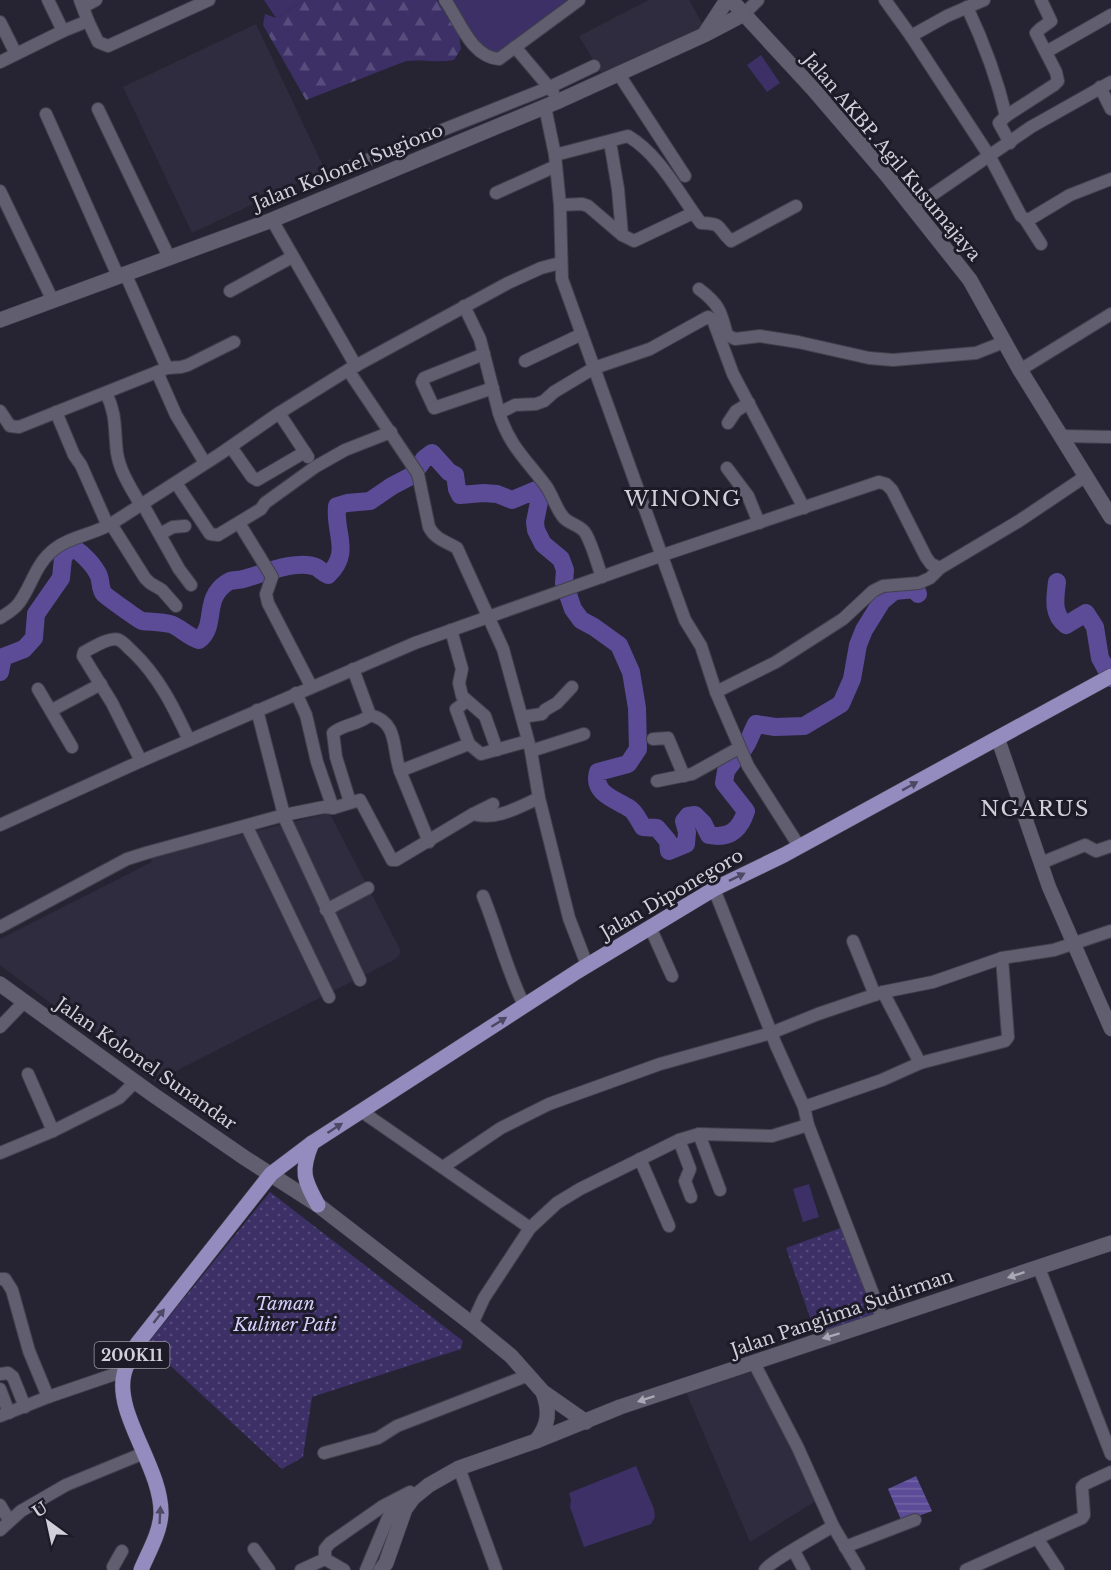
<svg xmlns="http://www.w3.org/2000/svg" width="1111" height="1570" viewBox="0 0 1111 1570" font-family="'Libre Baskerville',serif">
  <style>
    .built { fill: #2f2c40 }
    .green { fill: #3c3067 }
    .forest { fill: url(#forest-firs) }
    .park { fill: url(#park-dots) }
    .water { fill: url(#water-rules) }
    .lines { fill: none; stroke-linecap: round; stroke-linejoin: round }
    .river { stroke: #5c4b97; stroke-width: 18 }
    .minor-casing { stroke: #41404c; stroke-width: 14 }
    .tertiary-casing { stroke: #41404c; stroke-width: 15 }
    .secondary-casing { stroke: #41404c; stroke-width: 16 }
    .primary-casing { stroke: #41404c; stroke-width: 16 }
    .minor { stroke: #605e6f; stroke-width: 12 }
    .tertiary { stroke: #605e6f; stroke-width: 14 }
    .secondary { stroke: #605e6f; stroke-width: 15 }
    .primary { stroke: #948cbf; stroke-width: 15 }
    .oneway { fill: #4d4864 }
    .oneway2 { fill: #a9a8b4 }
    .labels { text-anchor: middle; stroke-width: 6; stroke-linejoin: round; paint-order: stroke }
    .shield { fill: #1d1b28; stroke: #9b9aa4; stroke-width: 1.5 }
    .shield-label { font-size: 16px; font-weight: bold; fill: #d1d0d9 }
    .street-label { font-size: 18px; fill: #d1d0d9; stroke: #1d1b28 }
    .park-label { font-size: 18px; font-style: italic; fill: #d5cffb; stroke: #1d1b28 }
    .quarter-label { font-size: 21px; letter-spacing: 1.5px; fill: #d1d0d9; stroke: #1d1b28 }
  </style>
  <defs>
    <pattern id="forest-firs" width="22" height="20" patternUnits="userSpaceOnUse" patternTransform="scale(1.5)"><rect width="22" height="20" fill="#3c3067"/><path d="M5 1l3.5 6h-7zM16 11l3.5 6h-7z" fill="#574d7c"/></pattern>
    <pattern id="park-dots" width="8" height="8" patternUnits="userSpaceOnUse" patternTransform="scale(1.5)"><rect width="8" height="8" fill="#3c3067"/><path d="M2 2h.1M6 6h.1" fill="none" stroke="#574d7c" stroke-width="1.8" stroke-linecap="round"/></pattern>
    <pattern id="water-rules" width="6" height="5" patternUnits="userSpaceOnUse" patternTransform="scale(1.5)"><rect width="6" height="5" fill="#5c4b97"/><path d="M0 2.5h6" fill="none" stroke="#7264a5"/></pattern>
  </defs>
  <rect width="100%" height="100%" fill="#262432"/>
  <g class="built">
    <polygon points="649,0 689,0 705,29 603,76 579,36"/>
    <polygon points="256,24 325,170 192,233 123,87"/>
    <polygon points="325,814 331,816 400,949 400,954 394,960 176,1071 159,1085 0,965 0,939 152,862 150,857"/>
    <polygon points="753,1369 816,1501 750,1542 686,1392"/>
  </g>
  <g class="green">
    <polygon points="264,0 305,0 276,18"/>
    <polygon points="449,0 576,0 499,54 490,53 482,46"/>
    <polygon points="761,55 780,83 767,92 747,65"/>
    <polygon points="809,1184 819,1217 803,1222 793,1189"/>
    <polygon points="636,1466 654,1509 655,1517 651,1524 584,1547 570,1507 571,1500 569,1493"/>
  </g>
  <path class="forest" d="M305 0H437L459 34 461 49 454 60C438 63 422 59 406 61L306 100 263 25 265 14 276 18Z"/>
  <g class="park">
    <polygon points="270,1192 463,1341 461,1349 312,1397 303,1457 282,1469 147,1344"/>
    <polygon points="846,1226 881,1315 816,1335 786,1248"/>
  </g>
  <polygon class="water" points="916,1476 932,1511 902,1522 888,1489"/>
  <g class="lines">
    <g class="river">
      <path d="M1057 582C1055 599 1052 614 1066 625L1086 613 1095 627 1100 658 1111 678"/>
      <path d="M0 672 3 657 24 649 34 638 36 614 61 578 63 558 67 552 74 548C83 554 94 565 99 576 101 582 100 589 104 594 107 597 139 620 142 621 151 622 162 622 170 624 179 626 188 637 199 640 214 628 207 608 216 594 219 589 224 584 230 581 234 580 239 580 243 579 262 574 297 559 316 567 320 569 323 573 328 575 352 552 334 534 337 506L347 503 370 501 392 486 413 475 424 459 432 453 449 472 455 475 457 489 460 495 484 493 497 494 512 500 536 490 541 492 535 522 536 530 543 544 561 559 565 570 564 583 573 609 581 620 594 627 619 645 631 672 637 708 638 749 628 764 598 772C592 793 614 799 629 808 635 811 639 821 643 827L657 828 668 841 669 851 686 844 687 832 684 821 688 816 695 815 703 823 709 835C729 839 740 830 746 811L724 783 726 771 737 756"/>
      <path d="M743 750C751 739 750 735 756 724L775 727 804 726 841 704 852 679 858 645 864 630 882 601 894 591 916 589 918 594"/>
    </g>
    <g class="minor-casing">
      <g id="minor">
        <path d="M445 0C460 21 471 57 499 59L579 0"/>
        <polyline points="885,0 911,36 990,157 1021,216 1025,219 1030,219 1070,195 1111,179"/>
        <polyline points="83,7 96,0"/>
        <path d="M967 7C984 43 997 78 1006 116L999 123 1010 143"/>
        <polyline points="744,14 758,0"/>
        <polyline points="88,21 98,42 108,46 209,0"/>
        <polyline points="0,22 16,54"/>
        <polyline points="63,31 88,21 80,0"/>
        <polyline points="911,36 947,16 984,0"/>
        <polyline points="515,47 553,92"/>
        <polyline points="1046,52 1111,15"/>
        <polyline points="0,62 63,31 48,0"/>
        <polyline points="618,73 685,176"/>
        <polyline points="1100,87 1111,109"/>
        <polyline points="545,107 555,155 560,205 562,279 685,620 701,646 716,692 748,766 799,846"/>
        <polyline points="98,109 169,257"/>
        <polyline points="46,114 118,276"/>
        <polyline points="1006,116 1054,85 1058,81 1056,72 1036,33 1040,29 1051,21 1041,0"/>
        <polyline points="610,142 618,189 622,235 634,241 693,213"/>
        <path d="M555 155 628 136C660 155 679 194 701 223 724 224 715 226 731 241L796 206"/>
        <polyline points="350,167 550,87 594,66"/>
        <polyline points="0,191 53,301"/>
        <polyline points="496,193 556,166"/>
        <polyline points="560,205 582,204 588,206 622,235"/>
        <polyline points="913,208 1031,127 1111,82"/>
        <polyline points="1025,219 1041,244"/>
        <polyline points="272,220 356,366"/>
        <polyline points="125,273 167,368"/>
        <path d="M699 289C719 304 721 311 727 335L735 339 760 336 798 342 869 358 893 360 976 353 1004 342"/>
        <polyline points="230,291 292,257"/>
        <polyline points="464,306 480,339 499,413"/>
        <polyline points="484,354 424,378 422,382 434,408 493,388"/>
        <polyline points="525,361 582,334"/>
        <path d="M348 370 418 474 429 527C435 539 445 541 457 548L503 649 531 751 539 798 569 918 587 965"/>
        <polyline points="1020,370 1111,314"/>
        <polyline points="157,372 176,415 205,463"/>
        <path d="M106 393C117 415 114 429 117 453 120 472 131 488 140 504"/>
        <polyline points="0,411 10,426 19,427 167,368 181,367 188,365 234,342"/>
        <polyline points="56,412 74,455 81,465 108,526"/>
        <polyline points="279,413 308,457"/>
        <polyline points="728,423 736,411 749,403"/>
        <polyline points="1062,436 1111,437"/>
        <polyline points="231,447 252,477 257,480 305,452"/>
        <polyline points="727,468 748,496 759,523"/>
        <polyline points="176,483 210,534 218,535 261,509 265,503 315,467 345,450 391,432"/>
        <polyline points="142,503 179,569 191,585"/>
        <polyline points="239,523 272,577 266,594 268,603 311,686"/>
        <polyline points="111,524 145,578 150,583 162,590 176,606"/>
        <polyline points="160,534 173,527 185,526"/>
        <path d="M602 577C597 563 593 547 586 534 581 525 571 525 564 518 556 509 553 496 546 486 526 459 510 447 499 413L515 405 536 404 544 401 554 392 594 368 650 349 704 319 708 317 713 320 733 374 804 508"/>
        <path d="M0 618C6 614 14 610 19 603 31 587 35 566 51 552 67 537 92 535 111 524L220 454 279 413 348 370 508 283 541 268 560 263"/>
        <polyline points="451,630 462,669 459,683 462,696 485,716 497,750"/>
        <path d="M353 669 370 715C399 722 392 749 400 771L469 744 481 754 528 741"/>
        <polyline points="38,689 72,747"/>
        <polyline points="716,692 776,662 843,619 873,591 883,586 919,583 930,578 940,568"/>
        <polyline points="296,693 306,715 317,762 333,808"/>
        <polyline points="467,701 456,709 469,744"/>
        <polyline points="52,710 101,684"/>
        <polyline points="257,710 284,815"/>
        <polyline points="522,717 542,714 545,710 557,703 572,687"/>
        <polyline points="653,739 668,738 684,776"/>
        <polyline points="531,751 584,734"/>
        <path d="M141 761 112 703 83 656 84 652C92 648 110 636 119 640 124 642 129 649 133 652 159 677 174 708 189 740"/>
        <polyline points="400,771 429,842"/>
        <polyline points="657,781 692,774 739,748"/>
        <path d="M350 802 336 757 333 733C343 724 359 725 370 715"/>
        <polyline points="473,814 493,804"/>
        <polyline points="285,819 360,980"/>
        <polyline points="0,825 141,761 415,643 663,555 879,482 886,484 892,490 926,557 931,564 940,568 1019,521 1086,476"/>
        <polyline points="248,829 329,997"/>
        <polyline points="1041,863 1085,845 1096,851 1111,846"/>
        <polyline points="714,889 776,1045 804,1107 808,1125 883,1320"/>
        <path d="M483 896C498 933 507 971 524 1005"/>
        <polyline points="326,910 368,888"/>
        <path d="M0 927 127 859 146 853 284 815 324 807 333 808 360 800 392 860H396L473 814C496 821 519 807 539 798"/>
        <polyline points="650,927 672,976"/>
        <polyline points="853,941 875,995"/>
        <polyline points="883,992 920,1063"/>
        <polyline points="0,1027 24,1002"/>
        <polyline points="28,1074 53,1131"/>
        <polyline points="804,1107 882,1080 920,1063 1005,1041 1008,1037 1002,958"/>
        <polyline points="361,1111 530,1228"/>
        <polyline points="699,1134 720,1190"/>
        <polyline points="679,1140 690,1169 685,1181 691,1197"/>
        <polyline points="0,1153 53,1131 119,1098 135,1082"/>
        <polyline points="640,1159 669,1226"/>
        <polyline points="443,1167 501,1128 549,1104 660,1064 771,1033 818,1014 883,992 933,982 1002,958 1054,950 1111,931"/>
        <polyline points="1039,1268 1111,1454"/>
        <polyline points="0,1279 5,1279 12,1290 29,1351 48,1397"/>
        <polyline points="472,1324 484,1298 530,1228 557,1203 580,1189 679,1140 699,1134 772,1136 808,1125"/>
        <polyline points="754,1363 798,1448 833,1526 859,1570"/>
        <polyline points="0,1374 8,1373 13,1377 25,1407"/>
        <polyline points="0,1389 9,1413"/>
        <polyline points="0,1416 48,1397 124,1371"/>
        <polyline points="324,1453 378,1438 397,1426 529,1375"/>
        <polyline points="459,1468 496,1570"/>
        <polyline points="0,1505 9,1520"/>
        <polyline points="0,1530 21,1511 66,1485 144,1453"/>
        <polyline points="1037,1538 1058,1570"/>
        <polyline points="845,1547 915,1520"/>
        <polyline points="254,1549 269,1570"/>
        <polyline points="794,1551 804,1570"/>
        <polyline points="325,1559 325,1549 330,1543 383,1506 410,1492"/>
        <polyline points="113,1567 122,1551"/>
        <polyline points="301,1570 325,1559 344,1570"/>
        <polyline points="366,1570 393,1506 400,1500"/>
        <path d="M765 1570C769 1562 821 1534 833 1526"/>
        <polyline points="966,1570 1082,1518 1084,1515 1082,1487 1085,1484 1111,1472"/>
      </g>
    </g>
    <g class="tertiary-casing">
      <polyline id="tertiary" points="998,739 1049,887 1111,1029"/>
    </g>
    <g class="secondary-casing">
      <g id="secondary">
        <polyline points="731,0 814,90 886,174 970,280 1020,370 1111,517"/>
        <polyline points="706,32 727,0"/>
        <polyline points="0,320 272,220 561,100 704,35 744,14"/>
        <polyline points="0,984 152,1094 245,1158 318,1205 472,1324 511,1356 543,1392 586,1422"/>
        <path d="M536 1441C549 1425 550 1411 543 1392"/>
        <polyline points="381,1570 386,1563 405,1509 413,1498 429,1485 459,1468 536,1441 620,1407 1111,1243"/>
      </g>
    </g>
    <g class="primary-casing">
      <g id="primary">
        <path d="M312 1143C300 1171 304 1180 318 1205"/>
        <path d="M141 1570C148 1553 160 1533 161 1514 162 1468 114 1414 124 1374 126 1364 133 1354 137 1344L271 1174 312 1143 578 971 714 889 784 855 1111 676"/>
      </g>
    </g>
    <use href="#minor" class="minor"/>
    <use href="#tertiary" class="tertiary"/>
    <use href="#secondary" class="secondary"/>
    <use href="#primary" class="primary"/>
  </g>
  <defs><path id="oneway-solid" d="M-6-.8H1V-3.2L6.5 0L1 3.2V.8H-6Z" transform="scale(1.5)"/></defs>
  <g class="oneway">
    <use href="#oneway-solid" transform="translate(910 786) rotate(-29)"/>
    <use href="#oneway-solid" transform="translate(737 877) rotate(-26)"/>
    <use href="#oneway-solid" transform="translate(499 1022) rotate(-32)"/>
    <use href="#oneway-solid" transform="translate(335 1128) rotate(-33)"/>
    <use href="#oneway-solid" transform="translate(159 1316) rotate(-52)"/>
    <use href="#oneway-solid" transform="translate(160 1515) rotate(-87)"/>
  </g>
  <g class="oneway2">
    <use href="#oneway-solid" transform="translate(1016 1275) rotate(162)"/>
    <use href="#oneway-solid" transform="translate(831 1336) rotate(163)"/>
    <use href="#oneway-solid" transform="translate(646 1399) rotate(162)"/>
  </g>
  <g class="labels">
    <rect class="shield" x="94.5" y="1342" width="75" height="26" rx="4.5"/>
    <g class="shield-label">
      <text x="132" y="1361">200K11</text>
    </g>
    <g class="street-label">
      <text transform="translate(892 157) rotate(50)" y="6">Jalan AKBP. Agil Kusumajaya</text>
      <text transform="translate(348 167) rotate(-22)" y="6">Jalan Kolonel Sugiono</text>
      <text transform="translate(672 894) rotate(-30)" y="6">Jalan Diponegoro</text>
      <text transform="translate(146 1064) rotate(35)" y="6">Jalan Kolonel Sunandar</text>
      <text transform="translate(842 1313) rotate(-19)" y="6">Jalan Panglima Sudirman</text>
    </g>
    <g class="park-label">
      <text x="285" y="1310">Taman<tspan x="285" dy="21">Kuliner Pati</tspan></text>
    </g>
    <g class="quarter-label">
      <text x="683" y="506">WINONG</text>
      <text x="1035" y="816">NGARUS</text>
    </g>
  </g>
  <g transform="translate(48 1522) rotate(327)" stroke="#1d1b28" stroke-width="4.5" paint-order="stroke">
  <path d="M0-4.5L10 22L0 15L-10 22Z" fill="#d1d0d9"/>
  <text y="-9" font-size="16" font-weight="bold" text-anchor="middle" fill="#d1d0d9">U</text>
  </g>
</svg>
